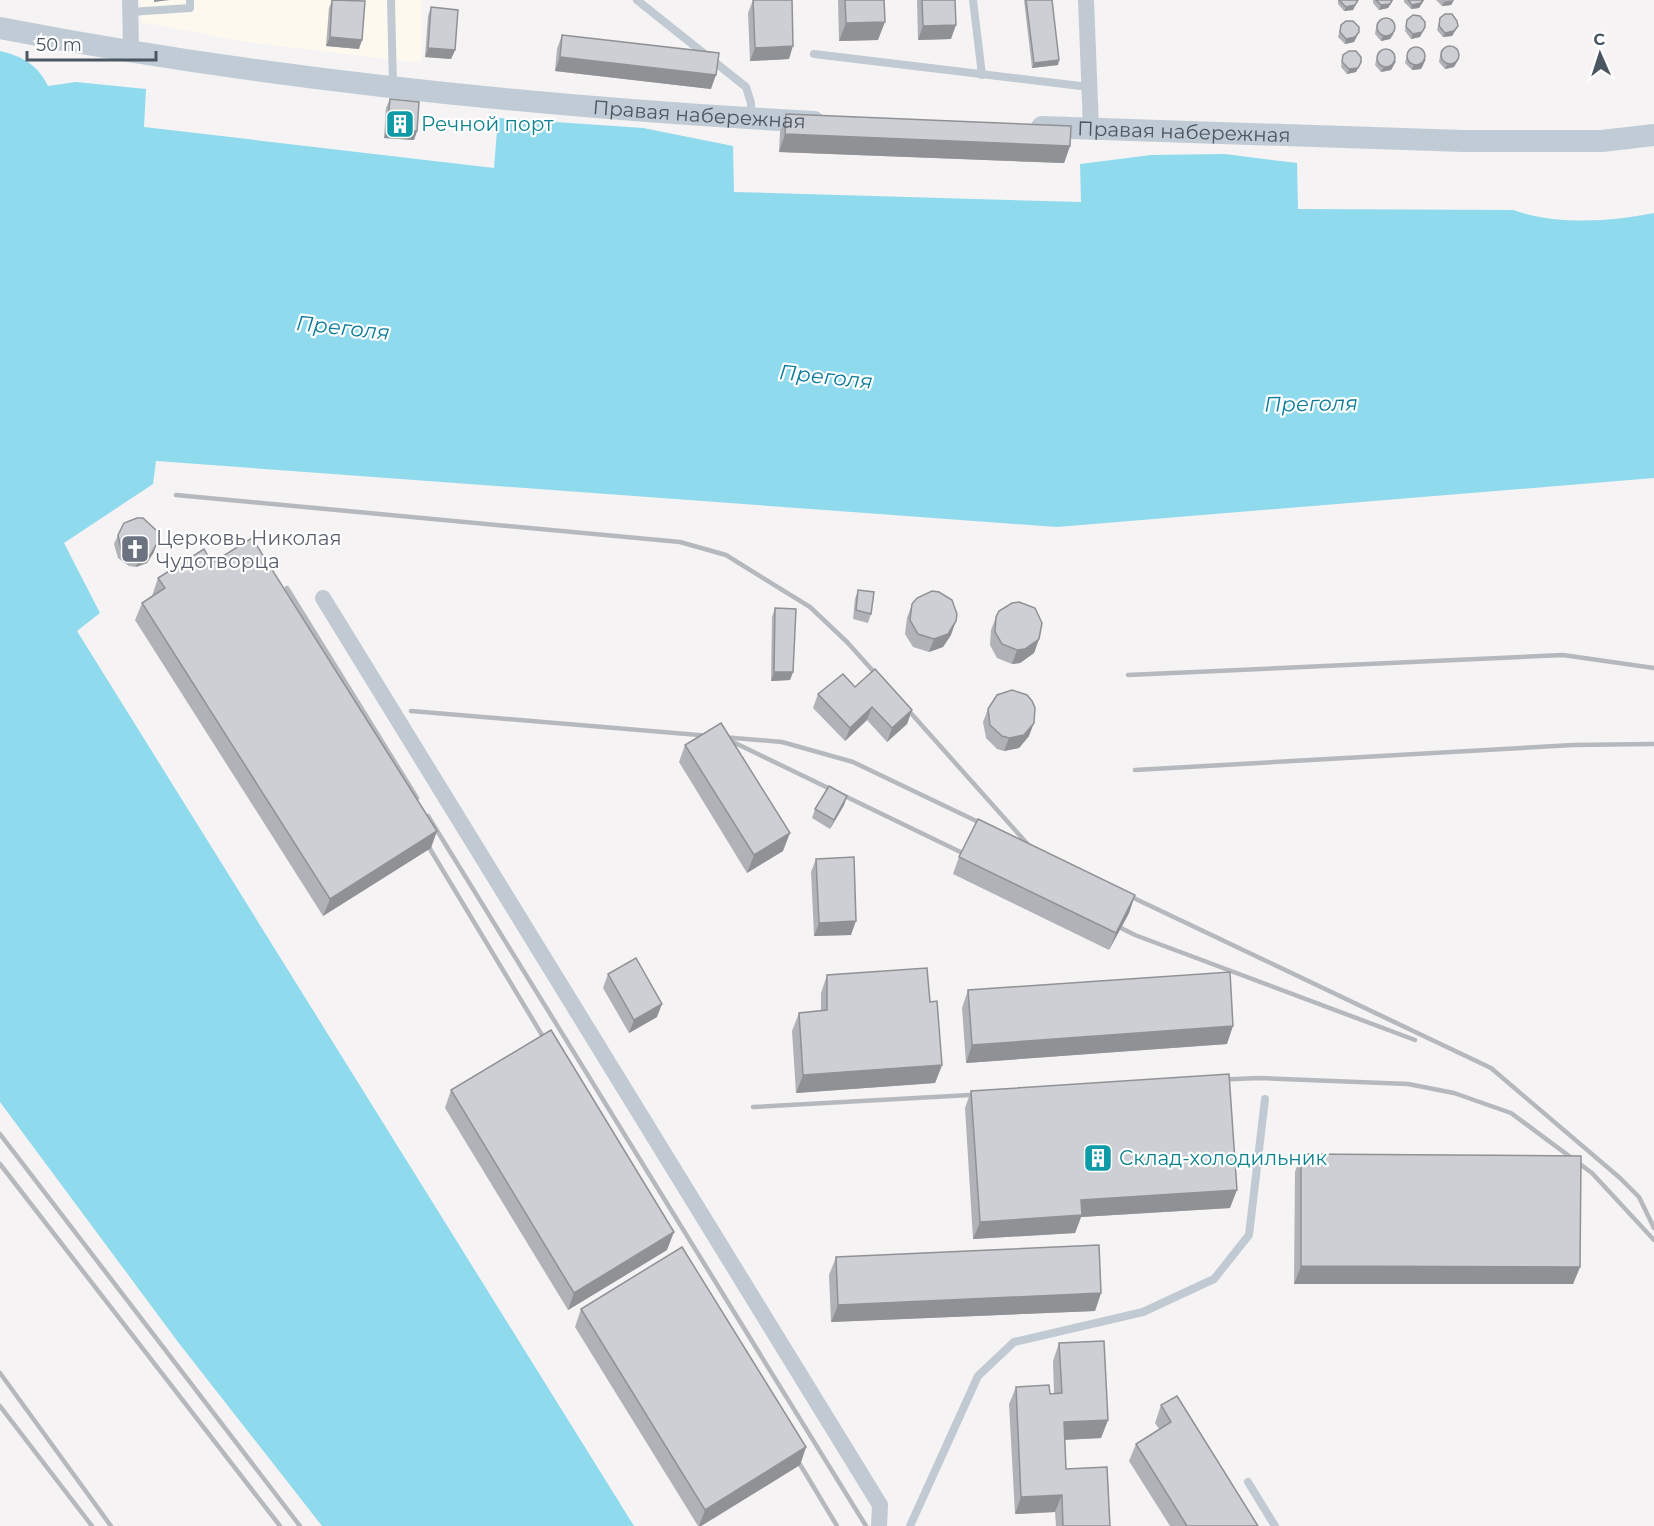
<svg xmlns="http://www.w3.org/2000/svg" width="1654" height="1526" viewBox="0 0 1654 1526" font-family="Montserrat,sans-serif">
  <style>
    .commercial { fill: #fdf9ef }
    .water { fill: #90daee }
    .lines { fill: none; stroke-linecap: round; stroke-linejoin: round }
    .service { stroke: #c1cad2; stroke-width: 8 }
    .minor { stroke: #c1cad2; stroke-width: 16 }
    .secondary { stroke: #c1cbd6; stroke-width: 22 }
    .rail { stroke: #b5b8bd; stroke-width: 4.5 }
    .wall { fill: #b0b2b7 }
    .shaded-wall { fill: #909195 }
    .building { fill: #cdcfd5; stroke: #909195; stroke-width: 1.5 }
    .labels { text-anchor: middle; stroke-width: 4.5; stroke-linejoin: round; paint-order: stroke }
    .street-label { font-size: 20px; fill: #4a5661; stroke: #fff }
    .culture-label { font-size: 20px; fill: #0d838f; stroke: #fff; text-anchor: start }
    .worship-label { font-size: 20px; fill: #5b616d; stroke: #fff; text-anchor: start }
    .water-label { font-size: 21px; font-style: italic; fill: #0c7c9b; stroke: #fff }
  </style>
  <rect width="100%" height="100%" fill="#f5f3f3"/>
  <polygon class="commercial" points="140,0 421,0 421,63 246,42 141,22"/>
  <path class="water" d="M0 51C22 56 38 65 48 86L76 82 146 89 144 127 494 168 498 118 643 128 733 146 734 192 1081 202 1080 164 1151 155 1225 154 1297 163 1298 209 1513 210C1556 225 1610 222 1654 213V478L1057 527 156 461 153 484 64 543 100 613 77 631 634 1526H322L178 1342 0 1102Z"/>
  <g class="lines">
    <g class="service">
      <polyline points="391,0 393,86"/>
      <polyline points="637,0 746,87 751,103 751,118"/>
      <polyline points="973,0 982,75"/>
      <polyline points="130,12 190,8 190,0"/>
      <polyline points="814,54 1089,87"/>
      <polyline points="1248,1482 1275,1526"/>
      <polyline points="910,1526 978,1376 1014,1342 1143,1312 1214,1279 1249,1235 1265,1099"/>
    </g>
    <g class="minor">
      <polyline points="130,0 131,49"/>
      <polyline points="1086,0 1091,128"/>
      <polyline points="323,598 880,1505 879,1526"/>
    </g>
    <g class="secondary">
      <path id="s1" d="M0 28C268 80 542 107 814 122"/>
      <path id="s2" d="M1042 127 1463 141H1602L1654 135"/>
    </g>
    <g class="rail">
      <polyline points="176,495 680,542 726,555 810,607 847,642 883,682"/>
      <polyline points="287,588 417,798"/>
      <polyline points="1128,675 1563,655 1654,668"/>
      <polyline points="901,702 1031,848"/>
      <polyline points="411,711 782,742 853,762 993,829"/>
      <polyline points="729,740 977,860"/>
      <polyline points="1135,770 1573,745 1654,744"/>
      <polyline points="428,816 866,1526"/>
      <polyline points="421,834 551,1050"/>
      <polyline points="1119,891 1491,1068 1620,1178 1639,1197 1654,1228"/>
      <polyline points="1105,920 1135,935 1415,1040"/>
      <polyline points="1212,1080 1259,1078 1408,1084 1454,1093 1511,1113 1592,1173 1654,1240"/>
      <polyline points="753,1107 988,1094"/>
      <polyline points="0,1134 300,1526"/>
      <polyline points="0,1164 280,1526"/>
      <polyline points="0,1373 111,1526"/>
      <polyline points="0,1406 92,1526"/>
      <polyline points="792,1451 837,1526"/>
    </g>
  </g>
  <g class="wall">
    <polygon points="332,0 359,49 326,46 329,8"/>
    <polygon points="753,0 789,59 750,61 748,13"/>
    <polygon points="838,0 884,0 878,40 839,41"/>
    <polygon points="917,0 955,0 951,39 918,40"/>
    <polygon points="1024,0 1052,0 1059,60 1058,65 1032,68"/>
    <polygon points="1338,0 1358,0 1353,10 1344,11 1338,4"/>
    <polygon points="1373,0 1393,0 1388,8 1379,10 1373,3"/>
    <polygon points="1404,0 1424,0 1419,8 1411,9 1404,2"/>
    <polygon points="1436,0 1454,0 1451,5 1442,6"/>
    <polygon points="431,7 455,50 451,59 425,57 428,16"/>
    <polygon points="1440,18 1458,26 1452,36 1443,37 1437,30"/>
    <polygon points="1407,20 1425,27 1420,37 1411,39 1405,31"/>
    <polygon points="1377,22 1394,34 1390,39 1381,41 1375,34"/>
    <polygon points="1341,25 1359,32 1354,42 1345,44 1338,37"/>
    <polygon points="562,35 711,89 555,71 557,49"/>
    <polygon points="1441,50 1459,58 1454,67 1445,69 1439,62"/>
    <polygon points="1408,51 1424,63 1421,69 1412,70 1405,63"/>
    <polygon points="1378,53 1396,61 1391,70 1381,72 1375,65"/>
    <polygon points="1343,55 1361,62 1356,72 1347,74 1341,67"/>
    <polygon points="390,99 417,131 414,140 384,138 386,108"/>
    <polygon points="786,114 1070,146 1064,163 779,152 780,132"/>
    <polygon points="118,535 154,552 147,563 136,567 129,566 118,558 114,544"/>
    <polygon points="212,563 431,848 323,916 135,620 142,603 152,596 158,578"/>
    <polygon points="858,590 871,614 868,623 853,619 855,599"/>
    <polygon points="912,604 951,635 943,647 929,652 913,647 905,634 907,618"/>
    <polygon points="775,608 793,672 790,680 771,681 772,617"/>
    <polygon points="996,617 1039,639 1034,653 1020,663 1012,664 997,658 990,645 991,630"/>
    <polygon points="855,687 912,710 907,724 887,742 867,720 845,741 813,708 818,694"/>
    <polygon points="988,709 1029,736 1019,748 1004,751 997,749 986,738 983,722"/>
    <polygon points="685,745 783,851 747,873 679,762"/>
    <polygon points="847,796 844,805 830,829 812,818 815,809"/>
    <polygon points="959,857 1135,895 1129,913 1109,950 953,874"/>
    <polygon points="816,859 851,935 814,936 811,872"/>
    <polygon points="608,974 657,1017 629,1033 603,988"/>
    <polygon points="827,975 930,1002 942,1065 935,1083 796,1093 792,1031 799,1013 821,1011 821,993"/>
    <polygon points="968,990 1227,1044 966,1063 962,1008"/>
    <polygon points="451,1090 667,1250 568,1310 445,1108"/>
    <polygon points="971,1091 1230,1208 1081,1217 1075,1233 973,1239 965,1108"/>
    <polygon points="1301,1154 1580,1267 1573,1284 1294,1284 1295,1172"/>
    <polygon points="836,1257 1101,1293 1095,1311 831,1322 829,1275"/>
    <polygon points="581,1309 806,1447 800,1465 701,1526 698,1526 575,1327"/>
    <polygon points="1059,1343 1108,1420 1101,1438 1065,1440 1066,1469 1110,1526 1056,1526 1055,1512 1015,1514 1009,1404 1016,1387 1050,1394 1054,1393 1053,1361"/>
    <polygon points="1161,1405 1258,1526 1170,1526 1129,1461 1136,1444 1159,1429 1155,1423"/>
  </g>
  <g class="shaded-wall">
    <polygon points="154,0 170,0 154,2"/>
    <polygon points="1358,0 1353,10 1344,11 1346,7"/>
    <polygon points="1393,0 1388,8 1379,10 1381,5"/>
    <polygon points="1424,0 1419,8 1411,9 1412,5"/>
    <polygon points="1454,0 1451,5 1442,6 1444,2"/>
    <polygon points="885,22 878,40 839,41 846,23"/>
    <polygon points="956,25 951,39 918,40 923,26"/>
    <polygon points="1458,26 1452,36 1443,37 1445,33"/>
    <polygon points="1425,27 1420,37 1411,39 1413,34"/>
    <polygon points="1395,29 1390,39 1381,41 1383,36"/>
    <polygon points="1359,32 1354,42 1345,44 1346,39"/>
    <polygon points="330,37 362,40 359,49 326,46"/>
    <polygon points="793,46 789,59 750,61 755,48"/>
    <polygon points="428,48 455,50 451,59 425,57"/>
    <polygon points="560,57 716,75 711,89 555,71"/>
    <polygon points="1459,58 1454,67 1445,69 1447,65"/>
    <polygon points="1426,59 1421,69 1412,70 1413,66"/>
    <polygon points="1059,60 1058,65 1032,68 1034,63"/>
    <polygon points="1396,61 1391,70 1381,72 1383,68"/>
    <polygon points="1361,62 1356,72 1347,74 1349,69"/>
    <polygon points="387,129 417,131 414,140 384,138"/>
    <polygon points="785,134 1070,146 1064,163 779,152"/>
    <polygon points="157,543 154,552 147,563 136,567 139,558"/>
    <polygon points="956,621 951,635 943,647 929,652 934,639"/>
    <polygon points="1039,639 1034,653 1020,663 1012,664 1017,650"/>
    <polygon points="774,672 793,672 790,680 771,681"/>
    <polygon points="872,707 867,720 845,741 850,728"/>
    <polygon points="912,710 907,724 887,742 892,728"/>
    <polygon points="1034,723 1029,736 1019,748 1004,751 1009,738"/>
    <polygon points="847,796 844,805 830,829 834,820"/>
    <polygon points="437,831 431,848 323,916 330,899"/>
    <polygon points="790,833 783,851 747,873 754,855"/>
    <polygon points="1135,895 1129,913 1109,950 1116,933"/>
    <polygon points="856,921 851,935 814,936 819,923"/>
    <polygon points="662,1004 657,1017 629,1033 634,1020"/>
    <polygon points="1233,1026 1227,1044 966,1063 972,1045"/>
    <polygon points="942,1065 935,1083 796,1093 803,1075"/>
    <polygon points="1237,1190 1230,1208 1081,1217 1075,1233 973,1239 980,1222 1081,1200"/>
    <polygon points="674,1232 667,1250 568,1310 574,1293"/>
    <polygon points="1301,1266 1580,1267 1573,1284 1294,1284"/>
    <polygon points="1101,1293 1095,1311 831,1322 838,1305"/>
    <polygon points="1108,1420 1101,1438 1057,1440 1064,1422"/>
    <polygon points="806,1447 800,1465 701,1526 699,1526 705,1510"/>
    <polygon points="1062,1495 1055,1512 1015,1514 1021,1497"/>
  </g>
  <g class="building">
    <polygon points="332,0 365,1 362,40 330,37"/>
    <polygon points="753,0 792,0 793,46 755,48"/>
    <polygon points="845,0 884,0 885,22 846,23"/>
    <polygon points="922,0 955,0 956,25 923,26"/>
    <polygon points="1026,0 1052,0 1059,60 1034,63"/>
    <polygon points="1339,0 1358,0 1355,5 1346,7"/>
    <polygon points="1376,0 1392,0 1390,4 1381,5"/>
    <polygon points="1408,0 1423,0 1421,3 1412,5"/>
    <polygon points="431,7 458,10 455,50 428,48"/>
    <polygon points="1445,14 1452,14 1457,21 1458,26 1454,31 1445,33 1439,26 1440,18"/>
    <polygon points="1413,15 1420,16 1425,22 1425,27 1422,32 1413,34 1406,27 1407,20"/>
    <circle cx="1386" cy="27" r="9"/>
    <polygon points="1346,21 1353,21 1359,27 1359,32 1355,37 1346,39 1340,32 1341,25"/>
    <polygon points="562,35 719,53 716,75 560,57"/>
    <circle cx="1450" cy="55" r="9"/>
    <circle cx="1416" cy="56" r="9"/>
    <circle cx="1386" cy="58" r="9"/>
    <polygon points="1349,51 1356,51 1361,57 1361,62 1358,68 1349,69 1342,62 1343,55"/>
    <polygon points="390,99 419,102 417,131 387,129"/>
    <polygon points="786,114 1071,126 1070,146 785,134"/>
    <polygon points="137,518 143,518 157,531 157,543 151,554 139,558 132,557 121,549 118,535 124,523"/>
    <polygon points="252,538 437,831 330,899 142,603 165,588 158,578 204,549 212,563"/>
    <polygon points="858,590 874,592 871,614 856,610"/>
    <polygon points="932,591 939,592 952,600 957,614 956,621 948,634 934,639 918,634 910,620 912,604 917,598"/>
    <polygon points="1019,602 1035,608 1042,623 1039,639 1025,649 1017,650 1002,644 995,632 996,617 999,611 1012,603"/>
    <polygon points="775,608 796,609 793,672 774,672"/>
    <polygon points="875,669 912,710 892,728 872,707 850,728 818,694 843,674 855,687"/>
    <polygon points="1012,690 1027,695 1032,701 1035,708 1034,723 1024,735 1009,738 1002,736 990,725 988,709 997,695"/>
    <polygon points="721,723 790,833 754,855 685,745"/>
    <polygon points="829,786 847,796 834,820 815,809"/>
    <polygon points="978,819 1135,895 1116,933 959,857"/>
    <polygon points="854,857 856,921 819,923 816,859"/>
    <polygon points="636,958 662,1004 634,1020 608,974"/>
    <polygon points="927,968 930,1002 937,1001 942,1065 803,1075 799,1013 827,1010 827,975"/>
    <polygon points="1230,972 1233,1026 972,1045 968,990"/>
    <polygon points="551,1030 674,1232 574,1293 451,1090"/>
    <polygon points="1229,1074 1237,1190 1081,1200 1082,1215 980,1222 971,1091"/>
    <polygon points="1301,1154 1581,1156 1580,1267 1301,1266"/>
    <polygon points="1099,1245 1101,1293 838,1305 836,1257"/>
    <polygon points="682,1247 806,1447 705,1510 581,1309"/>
    <polygon points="1104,1341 1108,1420 1064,1422 1066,1469 1107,1467 1110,1526 1063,1526 1062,1495 1021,1497 1016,1387 1049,1385 1050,1394 1062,1393 1059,1343"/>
    <polygon points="1177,1396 1258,1526 1187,1526 1136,1444 1171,1422 1161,1405"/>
  </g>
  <defs>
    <g id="building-square" transform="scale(1.5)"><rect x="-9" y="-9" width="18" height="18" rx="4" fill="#0f9aa8" stroke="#fff"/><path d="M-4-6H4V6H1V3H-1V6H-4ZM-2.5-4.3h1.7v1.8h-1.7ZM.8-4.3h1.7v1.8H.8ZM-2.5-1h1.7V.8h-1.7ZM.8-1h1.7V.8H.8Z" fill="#fff"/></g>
    <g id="church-square" transform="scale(1.5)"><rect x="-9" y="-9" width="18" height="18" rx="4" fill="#6b7280" stroke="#fff"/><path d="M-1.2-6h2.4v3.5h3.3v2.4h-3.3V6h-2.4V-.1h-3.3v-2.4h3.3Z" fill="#fff"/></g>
  </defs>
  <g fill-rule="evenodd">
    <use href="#building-square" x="400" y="124"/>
    <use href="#church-square" x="135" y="549"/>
    <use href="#building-square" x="1098" y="1158"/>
  </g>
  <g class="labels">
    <g class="street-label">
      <text dy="7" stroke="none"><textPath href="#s1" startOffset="705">Правая набережная</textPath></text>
      <text dy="7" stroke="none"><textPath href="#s2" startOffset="142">Правая набережная</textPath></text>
    </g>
    <g class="culture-label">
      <text x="421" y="131">Речной порт</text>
      <text x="1119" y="1165">Склад-холодильник</text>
    </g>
    <g class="worship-label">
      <text x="156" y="545">Церковь Николая<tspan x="156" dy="23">Чудотворца</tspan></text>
    </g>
    <g class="water-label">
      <text transform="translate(343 328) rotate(6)" y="7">Преголя</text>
      <text transform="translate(826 377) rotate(6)" y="7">Преголя</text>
      <text transform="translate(1311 404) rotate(-1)" y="7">Преголя</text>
    </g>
  </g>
  <g transform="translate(1600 54) rotate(357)" stroke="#ffffff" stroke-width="4.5" paint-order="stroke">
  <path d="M0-4.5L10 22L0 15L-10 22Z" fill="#4a5661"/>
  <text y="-9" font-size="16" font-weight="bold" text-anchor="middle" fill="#4a5661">С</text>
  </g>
  <path d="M27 51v9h129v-9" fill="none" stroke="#4a5661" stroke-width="3"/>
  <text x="36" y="51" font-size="18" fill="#4a5661" stroke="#ffffff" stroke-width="4.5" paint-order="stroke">50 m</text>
</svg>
